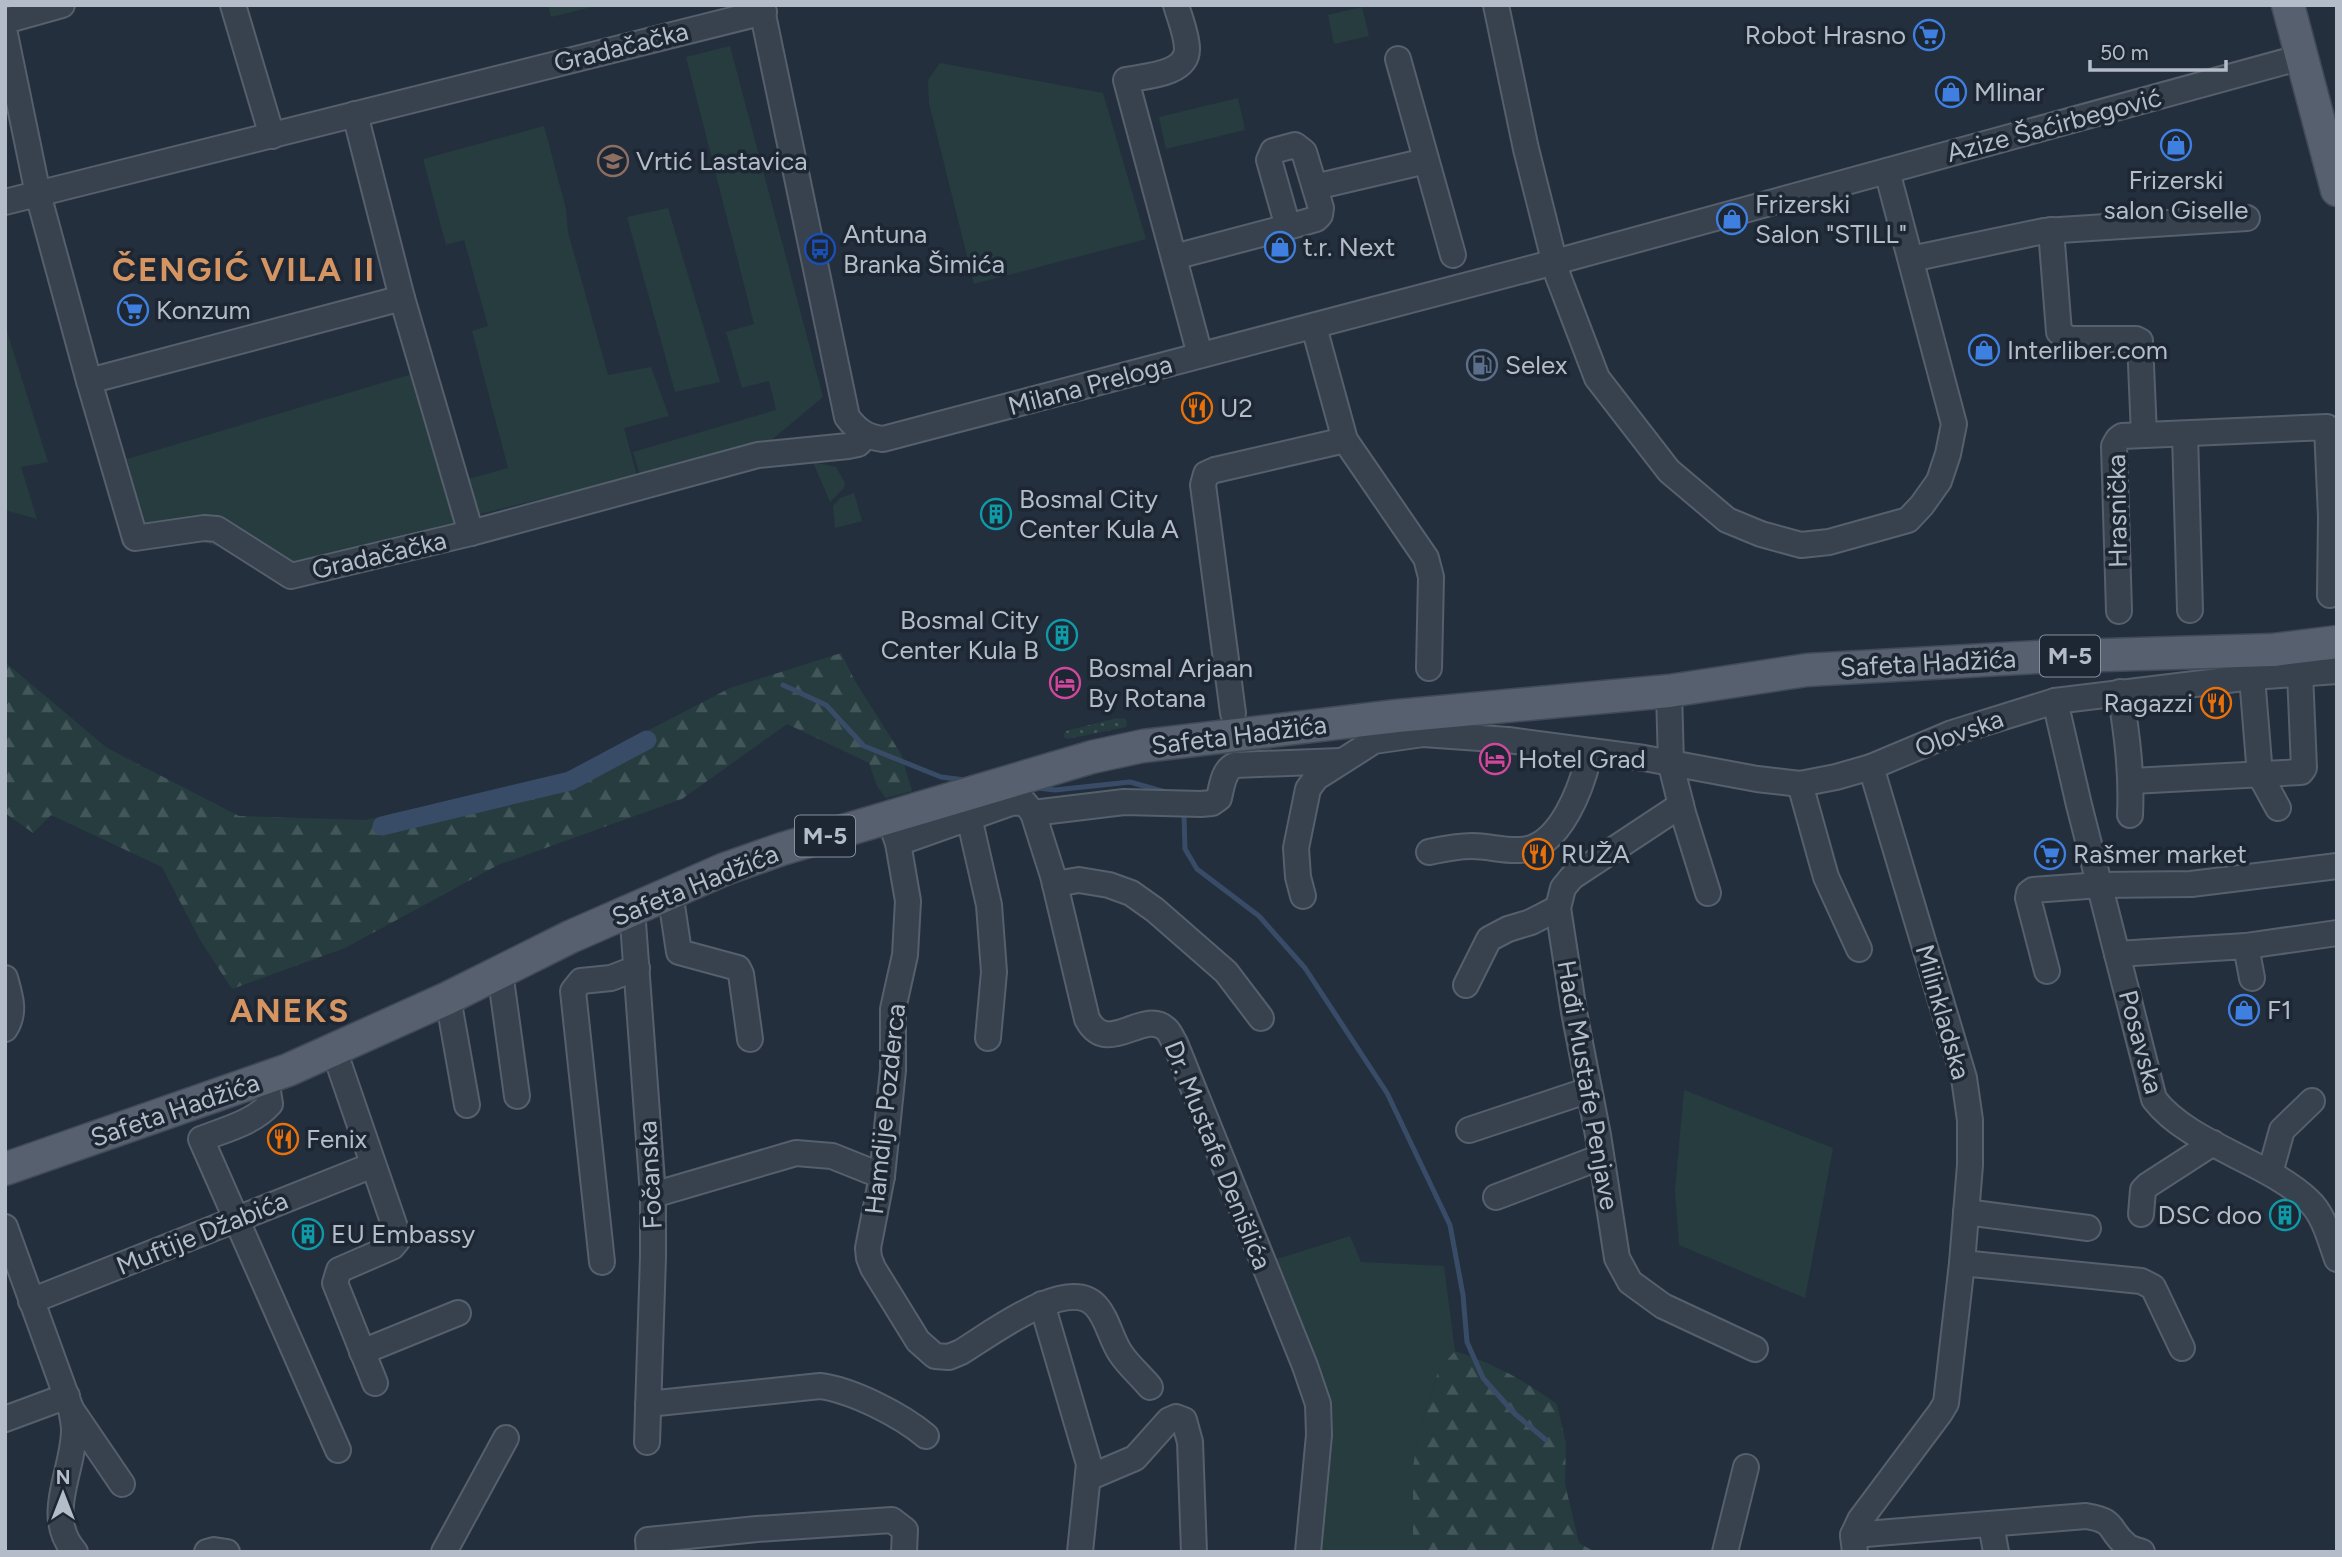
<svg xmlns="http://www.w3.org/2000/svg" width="2342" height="1557" viewBox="0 0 2342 1557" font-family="Figtree,sans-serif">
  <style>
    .green { fill: #263c3f }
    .forest { fill: url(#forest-firs) }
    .garden { fill: url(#garden-dots) }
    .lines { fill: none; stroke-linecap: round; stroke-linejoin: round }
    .stream { stroke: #394c67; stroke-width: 5 }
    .canal { stroke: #394c67; stroke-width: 19 }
    .minor-casing { stroke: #565f6c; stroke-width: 28 }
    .major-casing { stroke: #414a57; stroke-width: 35 }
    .minor { stroke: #38414e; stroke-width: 24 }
    .major { stroke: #56606e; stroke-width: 32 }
    .labels { text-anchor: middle; stroke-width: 7; stroke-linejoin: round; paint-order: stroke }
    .shield { fill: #1d2633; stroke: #878f9c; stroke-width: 2 }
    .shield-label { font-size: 24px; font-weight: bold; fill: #b4bcc9 }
    .poi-label { font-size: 26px; fill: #b4bcc9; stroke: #1d2633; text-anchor: start }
    .street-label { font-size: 26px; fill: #b4bcc9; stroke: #1d2633 }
    .district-label { font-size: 33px; font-weight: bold; letter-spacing: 2px; fill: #d59563; stroke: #1d2633 }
  </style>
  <defs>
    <pattern id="forest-firs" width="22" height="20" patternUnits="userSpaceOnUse" patternTransform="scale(1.75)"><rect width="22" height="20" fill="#263c3f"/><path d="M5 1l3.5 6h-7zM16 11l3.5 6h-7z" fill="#435659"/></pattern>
    <pattern id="garden-dots" width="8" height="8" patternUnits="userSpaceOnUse" patternTransform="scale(1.75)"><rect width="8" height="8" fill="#263c3f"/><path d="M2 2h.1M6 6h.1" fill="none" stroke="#435659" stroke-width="1.8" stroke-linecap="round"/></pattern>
  </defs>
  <rect width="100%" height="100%" fill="#242f3e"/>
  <g class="green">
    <polygon points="548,5 600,5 551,17"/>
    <polygon points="1362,7 1369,36 1334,44 1328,15"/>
    <polygon points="730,46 823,397 769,442 640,475 633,452 776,410 769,381 742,388 726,332 754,324 686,57"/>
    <polygon points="940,63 1103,93 1146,239 974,284 929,103 928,80"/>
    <polygon points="1238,98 1245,130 1166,149 1159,117"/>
    <polygon points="544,126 566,209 568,232 608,375 651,367 669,416 624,428 637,476 467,517 457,482 508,468 472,331 488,326 464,240 446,245 423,159"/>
    <polygon points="668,208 720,382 675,392 627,217"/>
    <polygon points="5,325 48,462 21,467 37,519 5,510"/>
    <polygon points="422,371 464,532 289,567 144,525 127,459"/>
    <polygon points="813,462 836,467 845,483 844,488 830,502"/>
    <polygon points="854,493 862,521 835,528 833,506 840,498"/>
    <polygon points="1684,1090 1833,1148 1805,1298 1679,1245 1675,1191"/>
    <polygon points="1350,1236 1361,1262 1444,1266 1455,1351 1439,1369 1421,1423 1413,1466 1413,1552 1319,1552 1329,1411 1274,1260"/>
  </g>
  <g class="forest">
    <polygon points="841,653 855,681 901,754 912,791 886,798 877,786 869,763 787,724 682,799 498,865 345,948 232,989 200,940 162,867 51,815 33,833 5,813 5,662 107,748 239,816 366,820 566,773 730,688"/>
    <path d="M1455 1351C1493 1363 1525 1381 1557 1404L1566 1443 1565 1484 1579 1543 1595 1552H1413V1466L1421 1423 1439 1369Z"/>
  </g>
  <polygon class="garden" points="1117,718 1125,719 1127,722 1126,727 1067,739 1063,736 1066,731"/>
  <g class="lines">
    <g class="stream">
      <polyline points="783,685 826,705 864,746 941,777 965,780"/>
      <polyline points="1038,788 1055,790 1130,782 1169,793"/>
      <polyline points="1180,810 1184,816 1185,849 1197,869 1259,916 1305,968 1387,1093 1450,1225 1463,1295 1467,1342 1483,1378 1514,1413 1546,1440"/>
    </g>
    <polyline class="canal" points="382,826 570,781 647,740"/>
    <g class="minor-casing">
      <g id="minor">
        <polyline points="233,5 272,136"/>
        <path d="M761 5 847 417C857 430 865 437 883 439L1555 262 2302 57"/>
        <path d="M1176 5C1180 19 1187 35 1187 49 1187 75 1144 76 1126 80L1200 355"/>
        <polyline points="1496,5 1526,149 1558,276 1597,378 1669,471 1727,520 1761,534 1801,545 1829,542 1908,520 1922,505 1939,481 1948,454 1954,424 1887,171"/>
        <polyline points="5,21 62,5"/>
        <polyline points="5,34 38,194 89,381 135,538 204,528 217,529 291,576 471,533 758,455 848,446 858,444 866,436"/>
        <polyline points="1398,59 1453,255"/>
        <polyline points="355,114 402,298 471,533"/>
        <polyline points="1315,187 1426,161"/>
        <polyline points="5,202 764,12"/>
        <polyline points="2051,230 2059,332 2069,339 2136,339 2140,341 2144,435"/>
        <polyline points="1174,257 1288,227 1316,219 1320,215 1321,208 1304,152 1295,145 1273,151 1269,160 1288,227"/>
        <polyline points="1911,259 2044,231 2247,218"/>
        <polyline points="1314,327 1345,440 1426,558 1431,577 1429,668"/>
        <polyline points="89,381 402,298"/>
        <polyline points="2185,434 2190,610"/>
        <polyline points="2119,611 2114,446 2118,439 2122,436 2327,427 2331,517 2330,595"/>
        <polyline points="2252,677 2260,775 2278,808"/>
        <polyline points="1669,691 1671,765 1683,813 1708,893"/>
        <path d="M2120 692C2127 734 2132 773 2130 815"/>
        <path d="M2055 701 2079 805 2154 1099C2188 1144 2265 1160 2308 1200 2324 1214 2330 1240 2337 1259"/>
        <polyline points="1233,713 1203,485 1206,474 1215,470 1345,440"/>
        <polyline points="2132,781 2301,772 2304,768 2300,673"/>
        <polyline points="1800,784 1826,877 1859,949"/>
        <polyline points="1681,805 1572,877 1563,888 1558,908 1574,1012 1598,1135 1617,1258 1630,1282 1663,1306 1755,1349"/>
        <path d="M1033 813 1124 802 1201 804 1212 803 1219 798C1222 786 1223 770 1235 765L1340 761"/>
        <polyline points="969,817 989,905 994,972 988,1038"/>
        <path d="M893 829 898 843 908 901 905 955 893 1009V1070L882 1176 868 1248 869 1258 873 1268 918 1341 935 1356 949 1357 961 1352C988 1336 1068 1274 1096 1306 1108 1319 1111 1340 1121 1354 1129 1366 1141 1376 1150 1387"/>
        <path d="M898 843 1011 803 1024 802 1033 813 1053 876 1087 1019C1108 1058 1143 1008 1166 1029 1170 1032 1172 1039 1175 1043L1305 1366 1318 1404 1319 1435 1308 1552"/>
        <path d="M1429 852C1443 849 1457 846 1472 846 1488 846 1504 851 1520 850 1561 849 1583 784 1590 751"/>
        <polyline points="1055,884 1079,880 1109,885 1131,893 1155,910 1226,972 1261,1018"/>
        <polyline points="670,892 679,952 738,968 741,974 750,1039"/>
        <polyline points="1303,896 1298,877 1296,848 1308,789 1316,778 1374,741 1423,734 1508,740 1644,758 1757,779 1800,784 1836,777 1871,767 1952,733 2055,701 2252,677 2337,671"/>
        <polyline points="632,909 653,1195 653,1257 647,1442"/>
        <polyline points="2246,946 2337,933"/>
        <polyline points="2117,954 2246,946 2252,978"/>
        <polyline points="2047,971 2028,898 2029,893 2033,890 2100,885 2191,884 2337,866"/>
        <polyline points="500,972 517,1096"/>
        <path d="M5 978C10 996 16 1012 5 1029"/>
        <polyline points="1466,985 1489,939 1508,929 1531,922 1558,908"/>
        <polyline points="448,998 467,1105"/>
        <polyline points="334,1050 397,1233 397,1241 392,1247 339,1270 335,1283 375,1383"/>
        <path d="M266 1078 270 1104C253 1123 224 1130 201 1139L338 1450"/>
        <polyline points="1469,1130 1589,1090"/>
        <polyline points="2270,1173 2282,1130 2312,1101"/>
        <polyline points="653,1195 796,1153 832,1156 882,1176"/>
        <polyline points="1496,1197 1601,1157"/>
        <polyline points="1966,1212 2088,1228"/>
        <polyline points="2141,1214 2143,1190 2148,1185 2213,1143"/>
        <path d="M5 1227 71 1409C72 1416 74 1423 74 1430 74 1471 43 1516 75 1552"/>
        <polyline points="602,1262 573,991 581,981 611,978 637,968"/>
        <polyline points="1962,1263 2141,1281 2153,1287 2182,1348"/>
        <polyline points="31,1301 373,1165"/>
        <polyline points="1042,1304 1089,1464 1080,1552"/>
        <polyline points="362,1352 458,1313"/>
        <path d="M648 1404 820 1386C852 1390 901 1415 926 1436"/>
        <polyline points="71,1409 122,1484"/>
        <polyline points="5,1419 67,1396"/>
        <polyline points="1088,1478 1135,1458 1169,1420 1176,1417 1184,1420 1190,1442 1194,1552"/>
        <polyline points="1991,1524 1996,1552"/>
        <path d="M1853 1535 2086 1516C2117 1521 2107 1529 2126 1545 2130 1549 2137 1550 2142 1552"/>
        <polyline points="207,1552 214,1550 227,1552"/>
        <polyline points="444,1552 506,1438"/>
        <polyline points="649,1552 648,1540 757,1529 892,1520 905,1530 904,1552"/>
        <polyline points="1725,1552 1746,1467"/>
        <polyline points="1855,1552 1853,1535 1860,1520 1940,1413 1946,1403 1962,1263 1970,1165 1970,1120 1964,1078 1871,767"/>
      </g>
    </g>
    <g class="major-casing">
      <g id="major">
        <polyline points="2288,5 2337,190"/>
        <polyline points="5,1169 288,1070 448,998 570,937 725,869 782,849 1092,757 1143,746 1397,716 1669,691 1807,670 2038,657 2273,650 2337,642"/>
      </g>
    </g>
    <use href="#minor" class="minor"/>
    <use href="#major" class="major"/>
  </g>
  <defs>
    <g id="supermarket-ring" transform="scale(1.575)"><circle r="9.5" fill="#1d2633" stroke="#3f7fe0" stroke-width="1.5"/><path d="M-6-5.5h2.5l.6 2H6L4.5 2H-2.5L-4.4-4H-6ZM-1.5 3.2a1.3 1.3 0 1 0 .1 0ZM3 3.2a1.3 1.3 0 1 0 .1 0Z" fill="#3f7fe0"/></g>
    <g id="shop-ring" transform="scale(1.575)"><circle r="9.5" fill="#1d2633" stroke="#3f7fe0" stroke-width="1.5"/><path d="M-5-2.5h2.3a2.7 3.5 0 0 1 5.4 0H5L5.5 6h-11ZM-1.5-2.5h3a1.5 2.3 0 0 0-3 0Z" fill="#3f7fe0"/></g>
    <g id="school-ring" transform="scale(1.575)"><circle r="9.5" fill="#1d2633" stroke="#8d6e63" stroke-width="1.5"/><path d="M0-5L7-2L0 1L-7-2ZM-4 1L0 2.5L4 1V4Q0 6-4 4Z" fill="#8d6e63"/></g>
    <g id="bus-ring" transform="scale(1.575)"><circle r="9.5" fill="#1d2633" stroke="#1a4fb4" stroke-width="1.5"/><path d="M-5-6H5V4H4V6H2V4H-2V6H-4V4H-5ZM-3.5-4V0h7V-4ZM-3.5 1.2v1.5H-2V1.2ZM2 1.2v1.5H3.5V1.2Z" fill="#1a4fb4"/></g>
    <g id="fuel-ring" transform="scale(1.575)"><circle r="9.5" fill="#1d2633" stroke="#5c6f8a" stroke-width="1.5"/><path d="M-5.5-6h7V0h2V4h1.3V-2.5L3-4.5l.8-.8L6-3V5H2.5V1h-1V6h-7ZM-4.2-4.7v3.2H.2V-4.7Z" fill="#5c6f8a"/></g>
    <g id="restaurant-ring" transform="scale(1.575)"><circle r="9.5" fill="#1d2633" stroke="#e8710a" stroke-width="1.5"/><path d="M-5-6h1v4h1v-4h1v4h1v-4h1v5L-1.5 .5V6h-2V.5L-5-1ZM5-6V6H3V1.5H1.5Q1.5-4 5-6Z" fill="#e8710a"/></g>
    <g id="building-ring" transform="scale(1.575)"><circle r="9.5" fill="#1d2633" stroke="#0f9aa8" stroke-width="1.5"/><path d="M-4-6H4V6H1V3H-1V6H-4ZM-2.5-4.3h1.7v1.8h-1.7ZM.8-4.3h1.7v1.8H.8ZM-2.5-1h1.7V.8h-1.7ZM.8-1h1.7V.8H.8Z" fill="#0f9aa8"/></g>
    <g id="hotel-ring" transform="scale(1.575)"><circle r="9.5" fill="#1d2633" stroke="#d1479c" stroke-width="1.5"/><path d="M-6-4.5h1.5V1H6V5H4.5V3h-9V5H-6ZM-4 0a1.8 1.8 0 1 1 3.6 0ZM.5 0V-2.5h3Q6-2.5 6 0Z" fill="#d1479c"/></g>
  </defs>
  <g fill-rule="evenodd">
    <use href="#supermarket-ring" x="1929" y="35"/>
    <use href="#shop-ring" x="1951" y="92"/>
    <use href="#shop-ring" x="2176" y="145"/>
    <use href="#school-ring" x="613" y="161"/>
    <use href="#shop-ring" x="1732" y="219"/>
    <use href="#shop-ring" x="1280" y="247"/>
    <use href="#bus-ring" x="820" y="249"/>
    <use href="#supermarket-ring" x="133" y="310"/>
    <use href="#shop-ring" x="1984" y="350"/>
    <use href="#fuel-ring" x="1482" y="365"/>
    <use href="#restaurant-ring" x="1197" y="408"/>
    <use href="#building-ring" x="996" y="514"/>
    <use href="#building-ring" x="1062" y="635"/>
    <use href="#hotel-ring" x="1065" y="683"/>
    <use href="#restaurant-ring" x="2216" y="703"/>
    <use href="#hotel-ring" x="1495" y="759"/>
    <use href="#restaurant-ring" x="1538" y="854"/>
    <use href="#supermarket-ring" x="2050" y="854"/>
    <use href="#shop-ring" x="2244" y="1010"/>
    <use href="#restaurant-ring" x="283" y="1139"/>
    <use href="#building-ring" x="2285" y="1215"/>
    <use href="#building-ring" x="308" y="1234"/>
  </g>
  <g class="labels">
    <g class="shield">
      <rect x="2040" y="635.5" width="60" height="41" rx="5"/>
      <rect x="795" y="815.5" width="60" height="41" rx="5"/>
    </g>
    <g class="shield-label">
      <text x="2070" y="664">M-5</text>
      <text x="825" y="844">M-5</text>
    </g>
    <g class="poi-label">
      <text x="1906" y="44" text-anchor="end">Robot Hrasno</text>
      <text x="1974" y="101">Mlinar</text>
      <text x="636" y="170">Vrtić Lastavica</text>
      <text x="2176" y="189" text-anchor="middle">Frizerski<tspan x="2176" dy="30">salon Giselle</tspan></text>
      <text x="1755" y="213">Frizerski<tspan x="1755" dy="30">Salon "STILL"</tspan></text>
      <text x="843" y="243">Antuna<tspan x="843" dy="30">Branka Šimića</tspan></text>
      <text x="1303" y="256">t.r. Next</text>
      <text x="156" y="319">Konzum</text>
      <text x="2007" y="359">Interliber.com</text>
      <text x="1505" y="374">Selex</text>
      <text x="1220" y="417">U2</text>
      <text x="1019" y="508">Bosmal City<tspan x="1019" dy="30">Center Kula A</tspan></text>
      <text x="1039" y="629" text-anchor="end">Bosmal City<tspan x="1039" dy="30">Center Kula B</tspan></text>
      <text x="1088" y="677">Bosmal Arjaan<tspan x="1088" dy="30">By Rotana</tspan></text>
      <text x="2193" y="712" text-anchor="end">Ragazzi</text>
      <text x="1518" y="768">Hotel Grad</text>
      <text x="1561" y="863">RUŽA</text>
      <text x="2073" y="863">Rašmer market</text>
      <text x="2267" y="1019">F1</text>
      <text x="306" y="1148">Fenix</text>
      <text x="2262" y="1224" text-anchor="end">DSC doo</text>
      <text x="331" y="1243">EU Embassy</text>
    </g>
    <g class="street-label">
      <text transform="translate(621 47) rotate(-14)" y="9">Gradačačka</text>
      <text transform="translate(2054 125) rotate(-15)" y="9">Azize Šaćirbegović</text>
      <text transform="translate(1090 385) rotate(-15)" y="9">Milana Preloga</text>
      <text transform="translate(2117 511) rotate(-91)" y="9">Hrasnička</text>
      <text transform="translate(379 555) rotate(-13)" y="9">Gradačačka</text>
      <text transform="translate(1928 663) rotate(-3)" y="9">Safeta Hadžića</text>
      <text transform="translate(1959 733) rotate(-20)" y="9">Olovska</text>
      <text transform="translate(1239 735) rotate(-7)" y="9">Safeta Hadžića</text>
      <text transform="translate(695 885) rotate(-22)" y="9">Safeta Hadžića</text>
      <text transform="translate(1943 1012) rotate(74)" y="9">Milinkladska</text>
      <text transform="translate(2141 1042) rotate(75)" y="9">Posavska</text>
      <text transform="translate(1588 1085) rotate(80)" y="9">Hađi Mustafe Penjave</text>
      <text transform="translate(885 1109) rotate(-84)" y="9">Hamdije Pozderca</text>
      <text transform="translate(175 1110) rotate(-19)" y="9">Safeta Hadžića</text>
      <text transform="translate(1218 1155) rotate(68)" y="9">Dr. Mustafe Denišlića</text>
      <text transform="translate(650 1175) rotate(-93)" y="9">Fočanska</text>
      <text transform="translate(202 1233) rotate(-22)" y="9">Muftije Džabića</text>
    </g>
    <g class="district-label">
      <text x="244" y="281">ČENGIĆ VILA II</text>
      <text x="290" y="1022">ANEKS</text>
    </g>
  </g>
  <rect width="2342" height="1557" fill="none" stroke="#b4bcc9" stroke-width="14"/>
  <g transform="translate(63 1494)" stroke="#1d2633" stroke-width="5" paint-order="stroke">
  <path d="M0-5L12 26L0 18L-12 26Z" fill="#b4bcc9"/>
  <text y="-10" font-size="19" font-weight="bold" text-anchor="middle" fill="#b4bcc9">N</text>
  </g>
  <path d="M2090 60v10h136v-10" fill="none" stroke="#b4bcc9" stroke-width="3.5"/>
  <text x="2100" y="60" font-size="21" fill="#b4bcc9" stroke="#1d2633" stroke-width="5" paint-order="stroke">50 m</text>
</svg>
